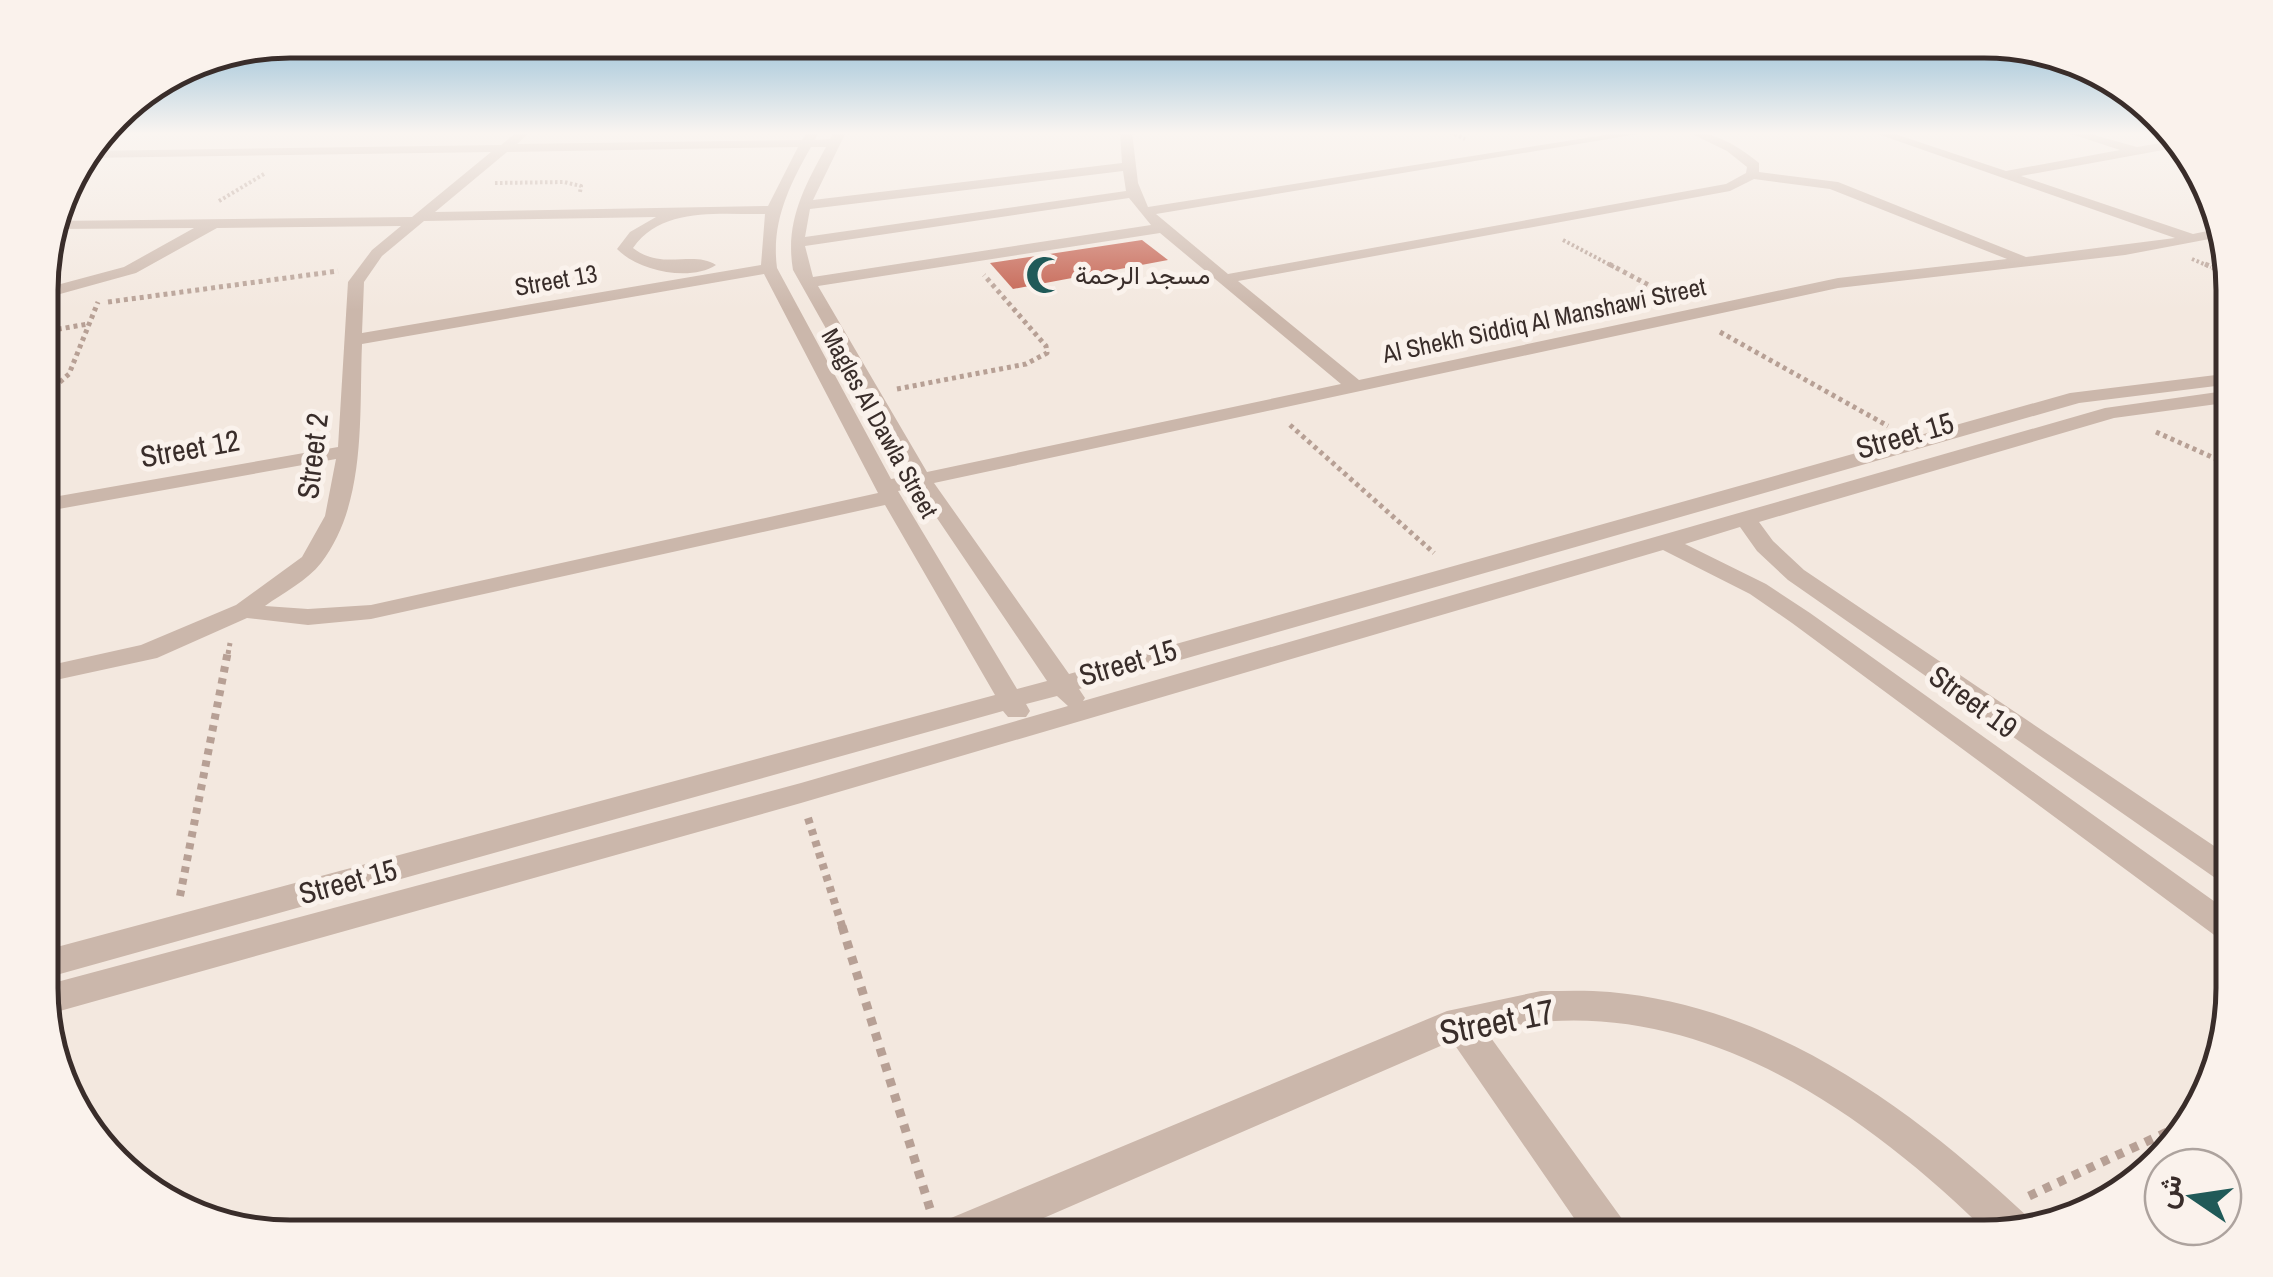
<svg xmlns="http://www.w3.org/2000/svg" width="2273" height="1277" viewBox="0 0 2273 1277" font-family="'Archivo Narrow',Vazirmatn,sans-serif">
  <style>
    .building { fill: #c35e4c }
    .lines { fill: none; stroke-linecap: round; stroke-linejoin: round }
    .path-far3 { stroke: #b7a095; stroke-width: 4; stroke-dasharray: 2.5 2.5; stroke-linecap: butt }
    .path-far2 { stroke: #b7a095; stroke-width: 5; stroke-dasharray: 4 4; stroke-linecap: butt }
    .path-far1 { stroke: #b7a095; stroke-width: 8; stroke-dasharray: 6 6; stroke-linecap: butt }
    .path { stroke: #b7a095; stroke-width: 9; stroke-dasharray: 8 8; stroke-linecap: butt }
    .minor { fill: #cbb7ab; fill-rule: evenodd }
    .labels { text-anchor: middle; stroke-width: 10; stroke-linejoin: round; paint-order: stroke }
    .far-poi-label { font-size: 25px; fill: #392d2a; stroke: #faf2ec; text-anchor: start }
    .far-street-label { font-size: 25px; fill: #392d2a; stroke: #faf2ec }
    .street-label { font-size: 30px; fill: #392d2a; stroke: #faf2ec }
    .near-street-label { font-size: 35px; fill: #392d2a; stroke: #faf2ec }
    .rim { fill: none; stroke: #392d2a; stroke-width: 5 }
  </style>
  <rect width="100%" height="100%" fill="#f3e8df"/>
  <polygon class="building" points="1142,240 1168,260 1013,289 990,263"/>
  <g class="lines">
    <g class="path-far3">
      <polyline points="1450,132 1465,139"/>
      <polyline points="495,183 564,182 581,186 580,192"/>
      <polyline points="219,201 264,174"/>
      <polyline points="1563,240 1614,267"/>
      <polyline points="2192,259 2211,267"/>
    </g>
    <g class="path-far2">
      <polyline points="1609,264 1671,297"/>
      <polyline points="2205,264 2232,276"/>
      <polyline points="108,302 338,271"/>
      <polyline points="42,332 88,324"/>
      <polyline points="1720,332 1888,426"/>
      <polyline points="897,389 1026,364 1047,353 1046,346 984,275"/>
      <polyline points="42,398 69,374 98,302"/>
      <polyline points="1290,425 1434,553"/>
      <polyline points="2156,432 2232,466"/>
      <polyline points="228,654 230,643"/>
    </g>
    <g class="path-far1">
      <polyline points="808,818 843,929"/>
      <polyline points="180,896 228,651"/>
    </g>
    <g class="path">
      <polyline points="842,926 931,1212"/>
      <polyline points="2029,1196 2191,1121"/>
    </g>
    <g class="minor">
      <path d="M517 132H530L517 144 802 140 807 132H819L815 140 830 139 834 132H846L813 200 1122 163 1120 132H1132L1138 183 1148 207 1624 132H1650L1156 214 1228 274 1726 184 1746 173 1747 167 1727 151 1688 132C1716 132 1738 146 1759 163V172L1838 182 2026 257 2175 238 1872 132H1889L2006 171 2120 150 2065 132H2083L2137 147 2179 140 2185 146 2021 176 2193 234 2217 229 2220 237 2125 255 1838 288 934 483 1069 674 2070 393 2232 373V384L2079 403 1079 689 1085 698 1083 701 2105 408 2232 390V402L2114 418 1759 522 1773 541 1804 570 2232 858V886L2221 882 1788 580 1757 551 1740 527 1685 544 1766 584 1810 613 2232 914V944L2221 940 1792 623 1750 594 1663 550 801 803 42 1016V986L801 783 1068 706 1057 696 1026 704 1030 711 1026 717H1008L1003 711 42 979V951L995 695 885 505 371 619 308 625 247 618 157 658 42 683V667L141 645 236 605 302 557 325 516 336 459 42 512V499L338 447 348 282 372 250 401 226 217 228 136 273 42 299V289L124 267 194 228 52 229 53 221 412 217 491 152 82 158 87 151 501 145ZM798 147 768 206 435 212 507 152ZM811 147H826C803 189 785 223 793 270L909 476 891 479 777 268C771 222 789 186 811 147ZM1123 171 1126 191 805 237 810 209ZM1754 179 1830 189 2007 259 1838 278 1359 380 1238 281 1730 191ZM1129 198 1151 225 813 277 805 246ZM765 214 761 265 362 333 364 282 382 256 424 221 656 217 630 232 617 249C638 271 690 282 716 265 693 250 662 271 633 248 663 206 719 215 765 214ZM1160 233 1341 384 927 472 818 286ZM764 274 878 493 371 605 308 609 265 606C283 593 308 580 321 563 367 503 359 415 362 344ZM916 487 1047 681 1017 689 898 491Z"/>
      <polygon points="42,423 59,433 58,466 49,484 42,486"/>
      <path d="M1541 991C1564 991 1587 990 1610 992 1775 1007 1911 1108 2028 1217L2032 1225 1991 1236C1857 1104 1683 984 1486 1031L1625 1223 1631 1237H1587L1452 1041 1000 1237H933L939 1223 1447 1011Z"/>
    </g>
  </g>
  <linearGradient id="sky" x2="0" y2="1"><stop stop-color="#7eb2d0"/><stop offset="0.43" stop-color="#faf5f1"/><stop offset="1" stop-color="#faf5f1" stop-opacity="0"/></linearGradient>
  <rect width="2273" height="310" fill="url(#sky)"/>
  <defs>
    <g id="mosque-bare" transform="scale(3)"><path d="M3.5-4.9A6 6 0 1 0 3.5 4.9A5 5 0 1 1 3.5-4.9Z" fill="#205a58" stroke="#faf2ec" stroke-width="2.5" paint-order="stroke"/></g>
  </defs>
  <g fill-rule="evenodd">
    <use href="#mosque-bare" x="1045" y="275"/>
  </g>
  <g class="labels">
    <g class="far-poi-label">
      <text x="1075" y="284">مسجد الرحمة</text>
    </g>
    <g class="far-street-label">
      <text transform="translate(556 280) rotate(-10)" y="9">Street 13</text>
      <text transform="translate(1544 320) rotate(-12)" y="9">Al Shekh Siddiq Al Manshawi Street</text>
      <text transform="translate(880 423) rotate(61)" y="9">Magles Al Dawla Street</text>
    </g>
    <g class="street-label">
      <text transform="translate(1905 436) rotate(-16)" y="10">Street 15</text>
      <text transform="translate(190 449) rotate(-10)" y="10">Street 12</text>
      <text transform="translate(313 456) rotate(-83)" y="10">Street 2</text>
      <text transform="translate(1128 663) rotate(-16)" y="10">Street 15</text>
      <text transform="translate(1973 702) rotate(36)" y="10">Street 19</text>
      <text transform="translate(348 882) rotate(-15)" y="10">Street 15</text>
    </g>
    <g class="near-street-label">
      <text transform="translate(1497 1022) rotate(-11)" y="12">Street 17</text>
    </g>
  </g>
  <path d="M0 0H2273V1277H0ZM290 58H1984A232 232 0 0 1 2216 290V988A232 232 0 0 1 1984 1220H290A232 232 0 0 1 58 988V290A232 232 0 0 1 290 58Z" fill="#faf2ec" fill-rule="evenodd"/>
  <path class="rim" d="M290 58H1984A232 232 0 0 1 2216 290V988A232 232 0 0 1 1984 1220H290A232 232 0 0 1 58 988V290A232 232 0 0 1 290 58Z"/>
  <g transform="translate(2193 1197) rotate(283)"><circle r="48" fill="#faf2ec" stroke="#ada39e" stroke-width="2.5"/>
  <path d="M0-8L18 38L0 25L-18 38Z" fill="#205a58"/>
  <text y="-15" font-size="28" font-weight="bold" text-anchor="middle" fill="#392d2a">ش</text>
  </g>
</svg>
